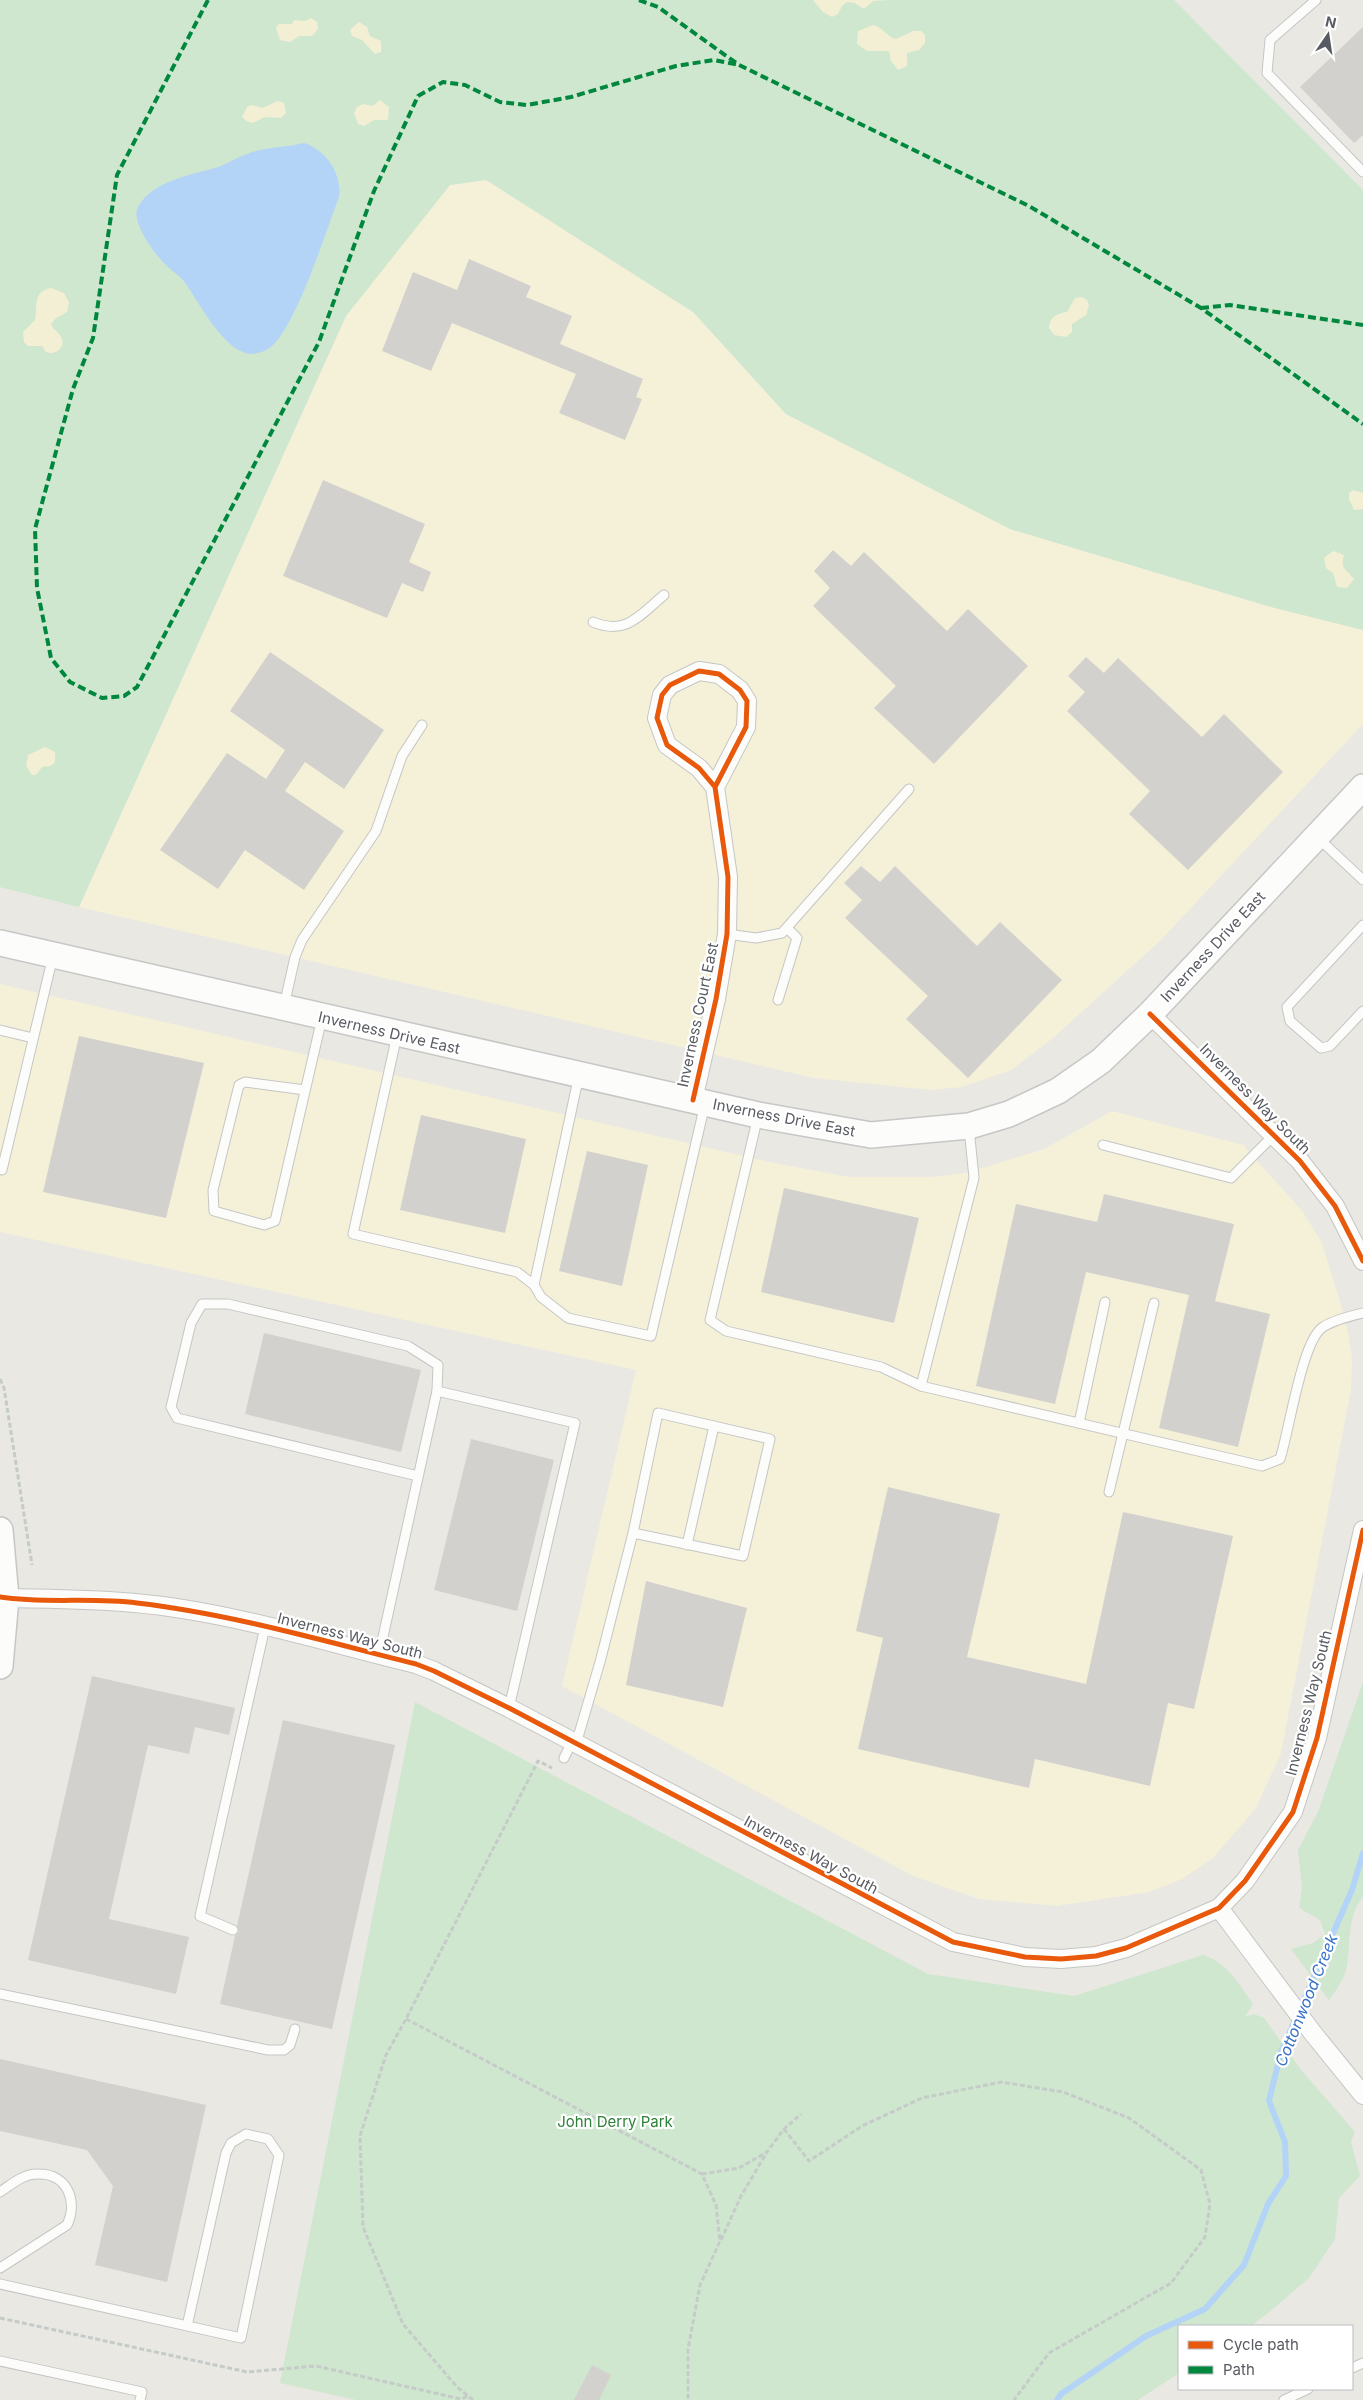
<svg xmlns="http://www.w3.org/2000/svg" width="1363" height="2400" viewBox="0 0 1363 2400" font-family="Inter,sans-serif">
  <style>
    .commercial { fill: #f5f1d9 }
    .green { fill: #cfe7ce }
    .sand { fill: #f3efd5 }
    .water { fill: #b3d4f6 }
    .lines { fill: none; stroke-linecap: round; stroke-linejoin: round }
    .stream { stroke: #b3d4f6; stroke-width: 6 }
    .building { fill: #d2d1cd }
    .service-casing { stroke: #c5c6c4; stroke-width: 11 }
    .minor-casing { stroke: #c5c6c4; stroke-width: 20 }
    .secondary-casing { stroke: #c6c7c6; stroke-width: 28 }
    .path { stroke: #c5cbc8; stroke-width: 3; stroke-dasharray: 5 2.5; stroke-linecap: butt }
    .service { stroke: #fcfcfb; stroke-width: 9 }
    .minor { stroke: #fcfcfb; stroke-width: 18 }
    .secondary { stroke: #fcfcfb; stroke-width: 25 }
    .quiet { stroke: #00873e; stroke-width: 4; stroke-dasharray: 8 4; stroke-linecap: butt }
    .cycleway-casing { stroke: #fff; stroke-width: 8 }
    .cycleway { stroke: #e8590c; stroke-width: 5 }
    .labels { text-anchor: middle; stroke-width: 4.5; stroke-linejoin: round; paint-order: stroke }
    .street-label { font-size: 15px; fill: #585b61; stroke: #fff }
    .park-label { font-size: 15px; fill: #2e823a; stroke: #fff }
    .water-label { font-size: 16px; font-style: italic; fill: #3973c8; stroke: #fff }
  </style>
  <rect width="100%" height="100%" fill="#e9e8e2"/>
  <g class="commercial">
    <polygon points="486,180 693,312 786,414 1010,529 1271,607 1363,630 1363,724 1160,941 1053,1038 1011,1070 962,1087 931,1090 814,1078 79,907 346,316 450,185"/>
    <polygon points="0,984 769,1162 849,1177 932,1177 967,1173 1044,1149 1112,1111 1243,1145 1303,1212 1322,1243 1345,1318 1352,1357 1351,1390 1281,1753 1256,1808 1213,1858 1182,1879 1149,1892 1057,1906 979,1899 913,1876 562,1686 636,1370 0,1232"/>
  </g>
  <g class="green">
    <polygon points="0,0 1174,0 1363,190 1363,630 1271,607 1010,529 786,414 693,312 486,180 450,185 346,316 79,907 0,887"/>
    <path d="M1363 1682V1897C1347 1915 1351 1943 1347 1965 1345 1978 1337 1989 1329 2000L1291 1949 1313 1943 1325 1934 1320 1920 1299 1908 1302 1888 1298 1850 1318 1812Z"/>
    <path d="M415 1702 928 1974 1074 1996 1203 1955C1227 1962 1239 1984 1253 2004L1245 2017 1254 2014 1264 2018 1302 2071 1355 2132 1351 2142 1360 2176 1339 2198 1335 2239 1309 2278 1268 2313 1251 2326H1179V2373L1138 2400H356L280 2383Z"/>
  </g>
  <g class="sand">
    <polygon points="813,0 889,0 873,1 864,9 855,3 847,2 842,6 838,14 832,17 823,12"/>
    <polygon points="311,18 317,22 318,29 312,36 299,36 290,42 280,40 276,28 279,24 292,24 294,20 305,21"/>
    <polygon points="359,22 367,27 370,36 381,41 381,52 375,54 362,40 352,36 350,30"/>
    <path d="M873 25C883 27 887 37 896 39L913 31H921L925 35V43L919 50 907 53V66L898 70 891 61 889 51H867L857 44 858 31Z"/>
    <polygon points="380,100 389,107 388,120 374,120 364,126 358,124 354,113 357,107 363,104 373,106"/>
    <polygon points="278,101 284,103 286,113 281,118 265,117 253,123 246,121 242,117 247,107 252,105 262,108"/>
    <path d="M51 288 64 293 69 302 67 312 56 318 51 324C53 330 58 331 61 337 67 347 55 356 46 352L42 346H28L24 342 23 332 35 320C38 306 32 292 51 288Z"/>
    <path d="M1082 297 1087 300 1089 305 1086 315 1072 324V332L1066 337 1054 335 1049 328C1049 317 1058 313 1067 312L1075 298Z"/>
    <polygon points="1353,490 1363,493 1363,509 1354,510 1349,499 1349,493"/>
    <path d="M1333 551 1344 555C1340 570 1346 568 1354 579L1347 588 1337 587 1333 573 1326 568 1324 558Z"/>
    <polygon points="45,747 55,752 55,762 51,766 42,767 36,775 32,775 26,766 28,755"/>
  </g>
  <path class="water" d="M304 143C326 150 342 173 339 197 327 228 294 334 268 349 261 353 251 356 243 352 219 343 198 300 183 280 178 274 171 271 166 265 155 255 130 221 138 207 154 179 194 175 221 166 232 161 244 154 256 151 271 147 288 147 304 143Z"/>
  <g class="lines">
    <polyline class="stream" points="1057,2400 1061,2394 1146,2336 1205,2309 1244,2265 1268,2204 1286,2176 1285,2142 1269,2101 1281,2052 1352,1890 1363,1853"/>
  </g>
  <g class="building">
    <polygon points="1363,27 1363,135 1354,143 1300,87"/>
    <polygon points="469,259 531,286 526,297 572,316 560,344 643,379 636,397 642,399 625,440 559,413 576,374 452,323 431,371 382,351 413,272 457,290"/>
    <polygon points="323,480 425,524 409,562 431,572 423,592 402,583 387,618 283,576"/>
    <polygon points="833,550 851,566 864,552 947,631 968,609 1028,666 934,764 874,708 896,686 813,606 830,588 814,571"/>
    <polygon points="270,652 384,730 344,789 305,762 285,791 344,831 304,890 245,850 218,889 160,850 227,753 266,779 285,750 230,711"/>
    <polygon points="1086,657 1104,673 1118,658 1202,737 1224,714 1283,772 1188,870 1129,814 1150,791 1067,711 1085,692 1068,676"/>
    <polygon points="861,866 880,882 895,866 977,946 1000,922 1062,980 968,1078 906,1019 928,996 845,918 862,900 844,883"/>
    <polygon points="79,1036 204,1063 166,1218 43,1192"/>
    <polygon points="421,1115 526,1139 505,1233 400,1210"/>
    <polygon points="587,1151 648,1165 622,1286 559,1271"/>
    <polygon points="784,1188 919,1218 894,1323 761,1292"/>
    <polygon points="1104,1194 1234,1224 1215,1301 1270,1314 1238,1447 1159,1428 1189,1295 1086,1272 1055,1404 976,1386 1016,1204 1097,1222"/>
    <polygon points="264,1333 421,1370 401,1452 245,1414"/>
    <polygon points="471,1439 554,1460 517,1611 434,1590"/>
    <polygon points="888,1487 1000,1514 967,1657 1086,1684 1123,1512 1233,1536 1194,1709 1168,1703 1150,1786 1035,1759 1029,1788 858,1749 883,1638 856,1631"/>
    <polygon points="646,1581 747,1608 723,1707 626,1685"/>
    <polygon points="92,1676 235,1708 229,1735 195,1727 189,1754 148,1745 109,1919 189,1937 176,1994 28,1960"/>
    <polygon points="283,1720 395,1745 332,2029 220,2004 235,1936 239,1932 237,1926"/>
    <polygon points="0,2059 206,2105 167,2282 95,2265 113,2186 87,2150 0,2131"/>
    <polygon points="592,2365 611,2375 599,2400 574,2400"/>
  </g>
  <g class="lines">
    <g class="service-casing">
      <g id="service">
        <polyline points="1316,0 1270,40 1267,73 1363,172"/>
        <path d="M593 622C626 636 640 615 664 595"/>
        <polyline points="1317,837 1363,880"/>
        <polyline points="1363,925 1287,1007 1290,1021 1321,1048 1330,1046 1363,1011"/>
        <polyline points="727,934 756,938 782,933 909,789"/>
        <polyline points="778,1000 797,938 787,928"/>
        <polyline points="284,1006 295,957 302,940 376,831 402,756 422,725"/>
        <polyline points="0,1030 33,1038"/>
        <polyline points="397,1035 353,1234 517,1272 534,1285 541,1297 568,1318 651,1336 705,1104"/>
        <polyline points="305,1090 245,1082 239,1085 213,1190 214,1211 264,1225 275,1221 322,1018"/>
        <path d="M758 1116 710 1320 726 1331 881 1367 921 1386 1262 1466 1280 1459C1289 1432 1302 1340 1323 1327 1334 1320 1350 1316 1363 1313"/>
        <polyline points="1103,1145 1231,1178 1274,1135"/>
        <polyline points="0,1169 2,1170 53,956"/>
        <polyline points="534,1285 579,1075"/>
        <polyline points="921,1386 974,1178 969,1128"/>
        <polyline points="1079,1423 1105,1302"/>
        <polyline points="418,1476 177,1418 171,1407 191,1323 202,1304 228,1304 408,1346 438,1365 437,1391"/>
        <polyline points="1109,1492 1154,1303"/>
        <polyline points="687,1545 714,1426"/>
        <polyline points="379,1655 437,1391 575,1423 509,1708"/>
        <polyline points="576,1744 600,1662 633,1533 743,1556 770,1439 658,1413 633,1533"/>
        <polyline points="564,1758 572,1742"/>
        <polyline points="233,1930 200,1916 265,1627"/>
        <polyline points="0,1994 268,2050 284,2050 290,2045 295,2029"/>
        <path d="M0 2192C12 2184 24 2173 39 2174 68 2174 78 2202 67 2225L0 2268"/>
        <polyline points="0,2284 241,2338 279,2155 268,2139 246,2134 231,2143 226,2153 187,2326"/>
        <polyline points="0,2361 142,2392 140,2400"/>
        <polyline points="1352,2368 1363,2363"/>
        <polyline points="1284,2400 1308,2389"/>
      </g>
    </g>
    <g class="minor-casing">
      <g id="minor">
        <polyline points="1150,1014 1300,1161 1335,1206 1363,1261"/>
        <polyline points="693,1100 716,999 727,934 728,877 715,787 746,727 747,701 740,690 719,674 699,671 670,685 662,695 657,718 667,745 699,768 715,787"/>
        <path d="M6 1598C49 1599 92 1599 135 1603 227 1611 325 1642 416 1664L434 1671 509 1708 953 1942 1025 1957 1061 1959 1096 1956 1126 1948 1219 1908 1245 1881 1293 1812 1317 1738 1363 1530"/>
        <polyline points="1219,1908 1312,2032 1363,2095"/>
      </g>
    </g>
    <g class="secondary-casing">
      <g id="secondary">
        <polyline points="0,943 758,1115 871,1135 969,1126 1009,1114 1058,1091 1101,1061 1150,1014 1363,787"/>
        <polyline points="0,1530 6,1598 0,1666"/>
      </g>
    </g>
    <g class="path">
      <polyline points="0,1379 4,1388 32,1565"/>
      <polyline points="406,2019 702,2174 716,2205 720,2241 700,2285 688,2349 688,2400"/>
      <polyline points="784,2129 809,2161 862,2126 922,2098 1001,2082 1063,2092 1129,2118 1201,2170 1210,2204 1205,2237 1171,2283 1049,2353 1014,2400"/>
      <polyline points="702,2174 739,2168 767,2152 784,2129 801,2114"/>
      <polyline points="721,2240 741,2196 767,2152"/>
      <polyline points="0,2318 247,2372 316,2366 461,2399 468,2396"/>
      <polyline points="473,2400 457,2387 403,2324 363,2227 360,2136 386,2055 406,2019 538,1761 552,1768"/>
    </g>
    <use href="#service" class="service"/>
    <use href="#minor" class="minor"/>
    <use href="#secondary" class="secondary"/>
    <g class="quiet">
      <polyline points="208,0 117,175 93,338 73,389 35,529 37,588 51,658 70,682 102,698 124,696 137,687 319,342 374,191 418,96 443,82 465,85 500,102 527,105 571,97 676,66 714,60 739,65"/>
      <polyline points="639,0 658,7 739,65 1029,206 1201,308 1363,424"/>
      <polyline points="1201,308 1230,305 1363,325"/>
    </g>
    <g class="cycleway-casing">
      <g id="cycleway">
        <polyline points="1150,1014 1300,1161 1335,1206 1363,1261"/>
        <polyline points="693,1100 716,999 727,934 728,877 715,787 746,727 747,701 740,690 719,674 699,671 670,685 662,695 657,718 667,745 699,768 715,787"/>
        <path d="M0 1597C45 1604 92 1597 137 1603 231 1614 324 1641 416 1664L434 1671 509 1708 953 1942 1025 1957 1061 1959 1096 1956 1126 1948 1219 1908 1245 1881 1293 1812 1317 1738 1363 1530"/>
      </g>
    </g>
    <use href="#cycleway" class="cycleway"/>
  </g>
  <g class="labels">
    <g class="street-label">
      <text transform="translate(1213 947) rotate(-47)" y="5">Inverness Drive East</text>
      <text transform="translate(698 1015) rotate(-78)" y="5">Inverness Court East</text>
      <text transform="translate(389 1033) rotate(13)" y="5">Inverness Drive East</text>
      <text transform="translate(1255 1099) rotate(45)" y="5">Inverness Way South</text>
      <text transform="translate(784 1118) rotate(11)" y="5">Inverness Drive East</text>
      <text transform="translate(350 1636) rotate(14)" y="5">Inverness Way South</text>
      <text transform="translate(1309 1703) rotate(-76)" y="5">Inverness Way South</text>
      <text transform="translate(811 1855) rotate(28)" y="5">Inverness Way South</text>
    </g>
    <g class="park-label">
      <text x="615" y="2127">John Derry Park</text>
    </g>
    <g class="water-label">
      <text transform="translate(1306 2000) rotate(-68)" y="6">Cottonwood Creek</text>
    </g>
  </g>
  <rect x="1178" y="2325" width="175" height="65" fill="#ffffff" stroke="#bcbdc0"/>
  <rect x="1188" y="2341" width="25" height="8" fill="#e8590c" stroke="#bcbdc0"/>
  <text x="1223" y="2350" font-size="15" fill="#585b61">Cycle path</text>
  <rect x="1188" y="2366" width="25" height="8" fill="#00873e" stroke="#bcbdc0"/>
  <text x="1223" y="2375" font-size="15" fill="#585b61">Path</text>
  <g transform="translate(1328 35) rotate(13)" stroke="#ffffff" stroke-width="4" paint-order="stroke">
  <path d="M0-4L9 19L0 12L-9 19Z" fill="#585b61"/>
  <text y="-8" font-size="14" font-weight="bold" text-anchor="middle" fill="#585b61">N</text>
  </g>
</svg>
